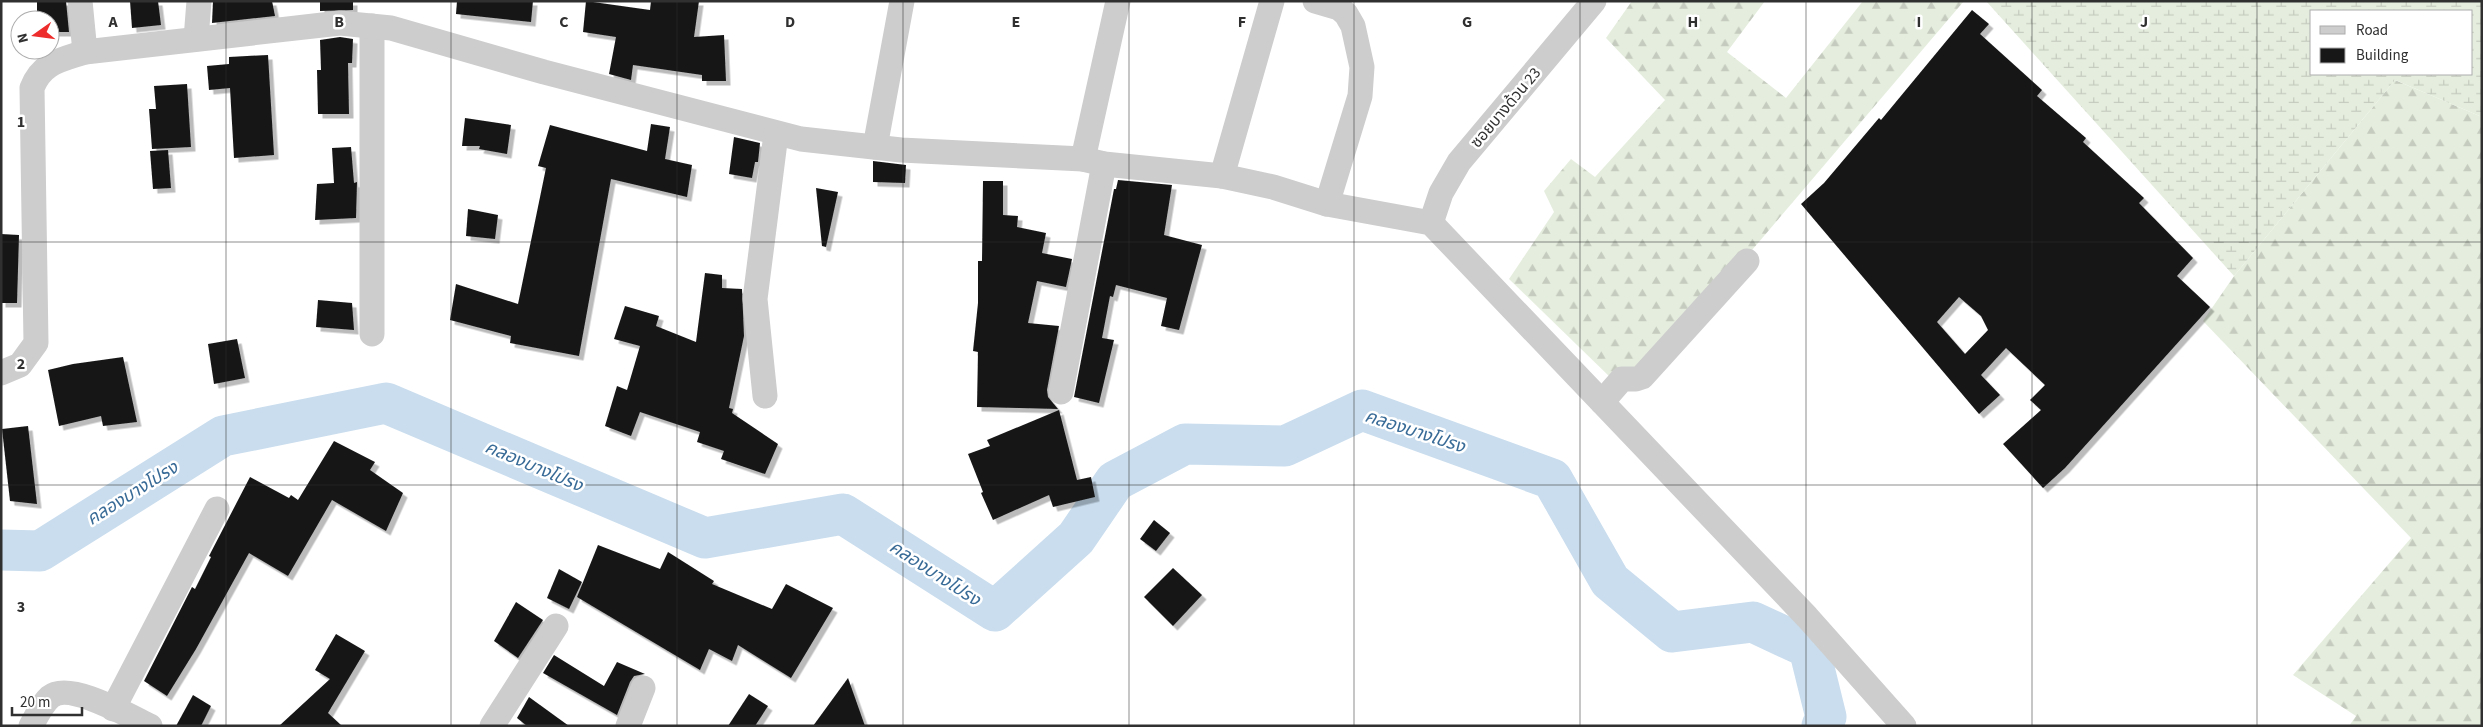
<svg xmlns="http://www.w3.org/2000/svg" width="2483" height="727" viewBox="0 0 2483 727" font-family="'Source Sans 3','Noto Sans Thai',sans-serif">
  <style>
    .forest { fill: url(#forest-firs) }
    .wetland { fill: url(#wetland-marsh); fill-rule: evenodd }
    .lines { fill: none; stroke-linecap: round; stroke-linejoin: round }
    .river { stroke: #c9ddee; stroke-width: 41 }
    .building { fill: #171717; fill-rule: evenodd; filter: url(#shadow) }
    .minor { stroke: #cdcdcd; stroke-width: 25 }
    .grid { fill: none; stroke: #303030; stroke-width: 1; stroke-opacity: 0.55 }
    .labels { text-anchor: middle; stroke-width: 5; stroke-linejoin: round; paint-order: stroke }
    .street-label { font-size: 16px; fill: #303030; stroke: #fff }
    .water-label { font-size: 18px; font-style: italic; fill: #396b97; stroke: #fff }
    .grid-label { font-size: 16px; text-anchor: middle; font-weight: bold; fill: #303030; stroke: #fff; stroke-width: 5; stroke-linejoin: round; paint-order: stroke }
  </style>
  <defs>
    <pattern id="forest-firs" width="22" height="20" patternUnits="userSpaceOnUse" patternTransform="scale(1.25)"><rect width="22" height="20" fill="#e5eede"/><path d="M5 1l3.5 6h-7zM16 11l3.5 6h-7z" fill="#c5ccbf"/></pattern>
    <pattern id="wetland-marsh" width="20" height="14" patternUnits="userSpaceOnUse" patternTransform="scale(1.25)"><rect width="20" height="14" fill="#e5eede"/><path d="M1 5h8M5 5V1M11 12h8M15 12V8" fill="none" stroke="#c5ccbf"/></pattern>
    <filter id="shadow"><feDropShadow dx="4.5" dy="4.5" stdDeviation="0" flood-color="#0004"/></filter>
  </defs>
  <rect width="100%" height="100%" fill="#fff"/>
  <g class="forest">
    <polygon points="1632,1 1765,1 1727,52 1786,98 1863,1 1964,1 1638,384 1613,380 1509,279 1554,212 1544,191 1571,159 1595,177 1665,100 1606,38"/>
    <polygon points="2395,80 2482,117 2482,726 2349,726 2356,716 2293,675 2411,538 2203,321 2234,276"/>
  </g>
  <path class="wetland" d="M1986 1H2482V117L2395 80 2234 276ZM2312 11H2472V74H2312Z"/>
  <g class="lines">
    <polyline class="river" points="1,550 40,551 223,436 386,403 705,538 843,514 995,611 1076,538 1115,481 1185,444 1285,446 1362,410 1552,479 1610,581 1672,632 1753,622 1809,648 1826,717 1822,726"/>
  </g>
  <g class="building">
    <polygon points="37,1 66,1 69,32 50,32 50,20 37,20"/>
    <polygon points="130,1 158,1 161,25 132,28"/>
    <polygon points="213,1 272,1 275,16 212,23"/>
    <polygon points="320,1 353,1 353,10 320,11"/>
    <polygon points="457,1 533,1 531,22 456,14"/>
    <polygon points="586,1 650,10 651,1 699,1 694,37 724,35 726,81 702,81 702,75 633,65 631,80 609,74 616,37 583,32"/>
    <path d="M1972 10 1989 24 1980 34 2042 90 2037 96 2086 138 2083 142 2144 198 2139 203 2193 258 2177 276 2210 307 2065 468 2043 488 2003 444 2041 410 2030 400 2045 385 2006 348 1981 375 2000 395 1979 414 1801 204 1824 183 1879 118 1881 120ZM1959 297 1981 316 1988 330 1965 354 1937 322Z"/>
    <polygon points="340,37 353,39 352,63 348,63 349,114 318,114 317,70 321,70 320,40"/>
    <polygon points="268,55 274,155 234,158 230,88 209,90 207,66 229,64 229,57"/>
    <polygon points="187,84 191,147 152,149 149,109 156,109 154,86"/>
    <polygon points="465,118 511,125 507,154 479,149 480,146 462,146"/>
    <polygon points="651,124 670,127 665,159 692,165 687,197 611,179 579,356 510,343 511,336 450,320 456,284 518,304 546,168 538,166 550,125 647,151"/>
    <polygon points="734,137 760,143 758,162 755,162 752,178 729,174"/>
    <polygon points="351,147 354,183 357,182 356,218 315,220 317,184 334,183 332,148"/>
    <polygon points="168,150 171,188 153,189 150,151"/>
    <polygon points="873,161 906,165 905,183 873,182"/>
    <polygon points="1118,180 1172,185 1164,235 1202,245 1179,330 1161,326 1167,298 1116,285 1113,297 1110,296 1102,338 1114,340 1099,403 1074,397 1114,189 1116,189"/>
    <polygon points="983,181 1003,181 1003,215 1018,216 1017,227 1046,233 1042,253 1072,259 1066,287 1037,281 1028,323 1059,326 1047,390 1048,397 1058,409 977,407 978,352 973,351 978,303 978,261 982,261"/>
    <polygon points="816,188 838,192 826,247 822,246"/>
    <polygon points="468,209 498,215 495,239 466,236"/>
    <polygon points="1,234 19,235 17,303 1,303"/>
    <polygon points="705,273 722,275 722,288 742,289 744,336 729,408 733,409 732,413 778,444 765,474 721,459 724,451 697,442 700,432 640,412 631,436 605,426 617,386 627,390 640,346 614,339 625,306 659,316 656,326 696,342"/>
    <polygon points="318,300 352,303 354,330 316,327"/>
    <polygon points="237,339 245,378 214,384 208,344"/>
    <polygon points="123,357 137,422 103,426 101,416 59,426 48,370 73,364"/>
    <polygon points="1059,410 1077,480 1091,477 1095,497 1053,507 1049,495 993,520 981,493 983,492 968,454 990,446 987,440"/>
    <polygon points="28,426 37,504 10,501 2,429"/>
    <polygon points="334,441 375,462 370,470 403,493 386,531 332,500 288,576 249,553 196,649 167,696 144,681 192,587 195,589 211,557 209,556 250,477 289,498 291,495 298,500"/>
    <polygon points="1154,520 1170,533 1156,551 1140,539"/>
    <polygon points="598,545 660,569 668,552 714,581 712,584 772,609 786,584 833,608 791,678 738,645 732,661 709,649 700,670 577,597"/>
    <polygon points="1173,568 1202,595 1173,626 1144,597"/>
    <polygon points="559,569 582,582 569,609 547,598"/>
    <polygon points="516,602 543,620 518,658 494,641"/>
    <polygon points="336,634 365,651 328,713 342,726 279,726 330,679 315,670"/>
    <polygon points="554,655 604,686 617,662 645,674 634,676 630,682 617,715 543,673"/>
    <polygon points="848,678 865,726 813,726"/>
    <polygon points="749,694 768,706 755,726 728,726"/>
    <polygon points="193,695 211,706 201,726 176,726"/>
    <polygon points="529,697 569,726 527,726 517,718"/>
  </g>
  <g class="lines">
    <g class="minor">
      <polyline points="80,1 85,52"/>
      <polyline points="1315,1 1339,8 1346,14 1353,26 1362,67 1360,96 1327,204"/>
      <polyline points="372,26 372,334"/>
      <polyline points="196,39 199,1"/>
      <polyline points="875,147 902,1"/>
      <polyline points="1083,159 1118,1"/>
      <polyline points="1222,176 1272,1"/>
      <polyline points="1431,223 1441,193 1459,162 1594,1"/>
      <path d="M1 373 20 365 36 343 32 88C42 62 61 60 85 52L340 23 391 28 544 72 801 139 901 150 1083 159 1104 164 1222 176 1273 187 1327 204 1431 223 1807 617 1904 726"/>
      <polyline points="1061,392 1104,164"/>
      <polyline points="765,396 755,299 776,134"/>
      <polyline points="1602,402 1622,379 1636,379 1642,377 1747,261"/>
      <polyline points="113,709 217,509"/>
      <path d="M31 726C36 717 42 704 50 697 69 681 129 716 150 726"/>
      <polyline points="492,726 556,626"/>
      <polyline points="628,726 643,688"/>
    </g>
  </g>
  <path class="grid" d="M226 1V726M451 1V726M677 1V726M903 1V726M1129 1V726M1354 1V726M1580 1V726M1806 1V726M2032 1V726M2257 1V726M1 242H2482M1 485H2482"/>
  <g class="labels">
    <g class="street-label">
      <text transform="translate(1505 107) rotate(-50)" y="6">ซอยบางด้วน 23</text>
    </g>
    <g class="water-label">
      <text transform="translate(1415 431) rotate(18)" y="6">คลองบางโปรง</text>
      <text transform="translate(534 466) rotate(23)" y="6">คลองบางโปรง</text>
      <text transform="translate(132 493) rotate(-32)" y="6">คลองบางโปรง</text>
      <text transform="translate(935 573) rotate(33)" y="6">คลองบางโปรง</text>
    </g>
  </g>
  <g class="grid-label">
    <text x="113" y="27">A</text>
    <text x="339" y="27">B</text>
    <text x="564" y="27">C</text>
    <text x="790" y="27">D</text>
    <text x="1016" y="27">E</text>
    <text x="1242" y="27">F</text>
    <text x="1467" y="27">G</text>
    <text x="1693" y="27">H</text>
    <text x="1919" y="27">I</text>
    <text x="2144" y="27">J</text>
    <text x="21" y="127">1</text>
    <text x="21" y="369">2</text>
    <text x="21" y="612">3</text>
  </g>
  <rect width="2483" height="727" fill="none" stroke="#303030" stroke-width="5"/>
  <rect x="2310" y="10" width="162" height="65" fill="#ffffff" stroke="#acacac"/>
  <rect x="2320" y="26" width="25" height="8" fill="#cdcdcd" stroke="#acacac"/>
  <text x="2356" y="35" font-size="15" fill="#303030">Road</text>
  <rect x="2320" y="48" width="25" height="15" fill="#171717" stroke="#acacac"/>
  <text x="2356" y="60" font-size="15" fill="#303030">Building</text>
  <g transform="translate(35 35) rotate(256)"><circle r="24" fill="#ffffff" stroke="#acacac"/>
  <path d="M0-4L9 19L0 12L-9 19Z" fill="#ed2d2c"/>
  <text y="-8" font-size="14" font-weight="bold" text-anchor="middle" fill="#303030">N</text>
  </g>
  <path d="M12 707v8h70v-8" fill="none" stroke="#303030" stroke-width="2.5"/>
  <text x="20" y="707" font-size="15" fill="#303030" stroke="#ffffff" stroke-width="4" paint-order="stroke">20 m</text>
</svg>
